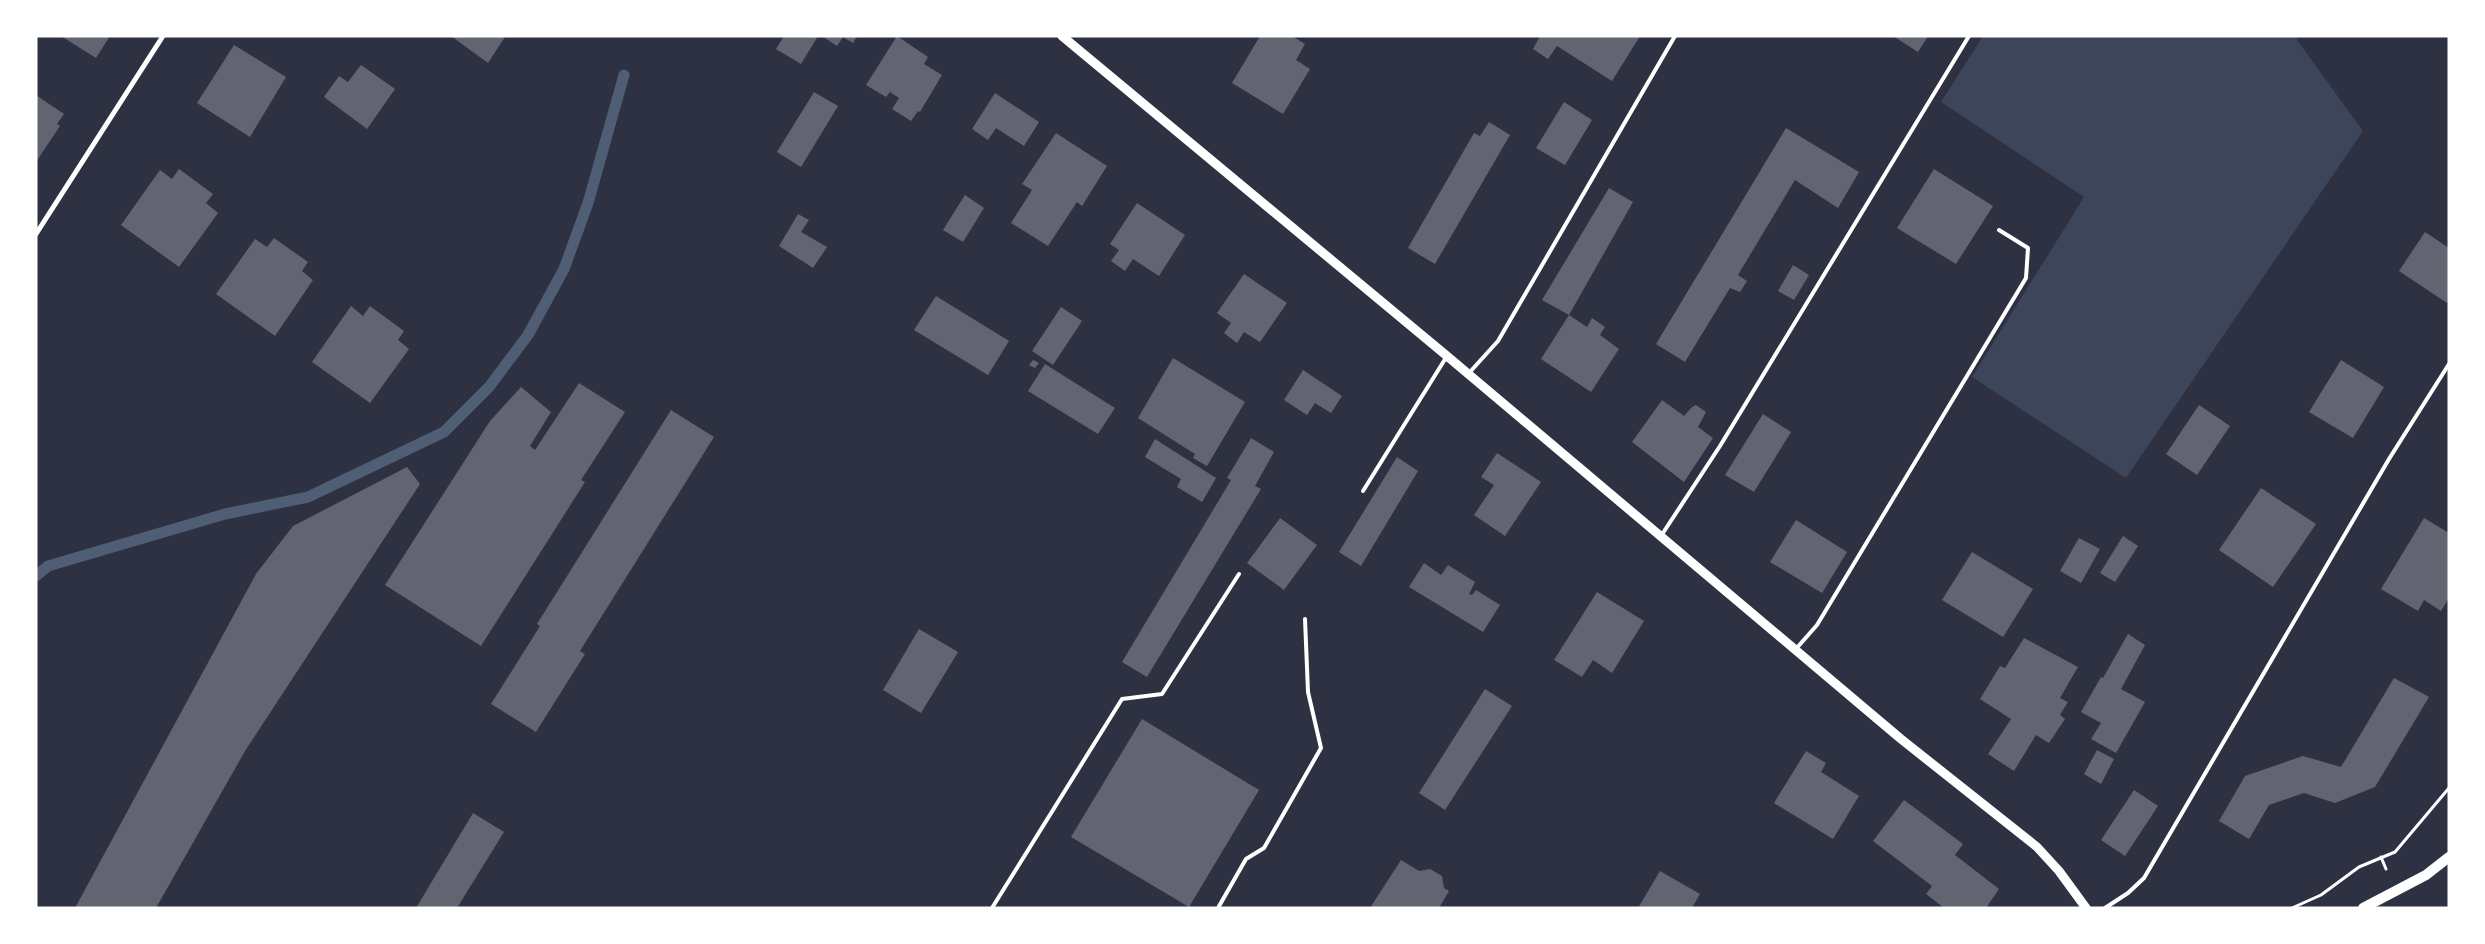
<svg xmlns="http://www.w3.org/2000/svg" width="2485" height="944" viewBox="0 0 2485 944" font-family="'Work Sans',sans-serif">
  <style>
    .green { fill: #3c4559 }
    .lines { fill: none; stroke-linecap: round; stroke-linejoin: round }
    .stream { stroke: #4f5d75; stroke-width: 11 }
    .building { fill: #626471 }
    .path { stroke: #fff; stroke-width: 3 }
    .service { stroke: #fff; stroke-width: 4 }
    .minor { stroke: #fff; stroke-width: 5 }
    .tertiary { stroke: #fff; stroke-width: 9 }
    .secondary { stroke: #fff; stroke-width: 10 }
  </style>
  <rect width="100%" height="100%" fill="#2d3142"/>
  <polygon class="green" points="1983,36 2299,36 2297,40 2363,131 2126,478 1972,377 2084,197 1941,102"/>
  <g class="lines">
    <polyline class="stream" points="36,576 48,566 225,514 308,497 444,432 489,387 528,335 564,269 588,203 624,75"/>
  </g>
  <g class="building">
    <polygon points="61,36 110,36 96,58"/>
    <polygon points="451,36 504,36 505,37 488,63"/>
    <polygon points="784,36 818,36 801,64 776,49"/>
    <polygon points="822,36 857,36 853,43 843,37 837,46"/>
    <polygon points="897,36 928,57 924,64 942,75 920,112 918,111 911,121 892,109 899,98 890,92 886,97 866,85"/>
    <polygon points="1260,36 1292,36 1305,44 1296,60 1310,69 1283,114 1232,83"/>
    <polygon points="1540,36 1640,36 1612,81 1557,46 1548,59 1533,49"/>
    <polygon points="1893,36 1928,36 1918,52"/>
    <polygon points="234,45 286,77 250,137 197,103"/>
    <polygon points="361,65 395,89 367,129 324,97 339,76 348,82"/>
    <polygon points="814,92 838,106 801,167 777,152"/>
    <polygon points="995,93 1039,122 1024,146 996,128 988,140 972,129"/>
    <polygon points="36,95 64,114 57,124 60,126 36,162"/>
    <polygon points="1564,102 1592,120 1565,165 1536,148"/>
    <polygon points="1489,122 1510,135 1435,264 1408,248 1474,133 1480,136"/>
    <polygon points="1786,128 1859,172 1838,208 1795,180 1738,275 1747,281 1740,292 1730,288 1685,362 1656,344"/>
    <polygon points="1056,133 1107,166 1082,206 1077,202 1048,246 1011,223 1032,190 1022,184"/>
    <polygon points="179,169 213,194 206,203 218,213 179,267 121,225 160,170 172,179"/>
    <polygon points="1934,169 1993,206 1956,264 1897,228"/>
    <polygon points="1609,188 1633,202 1569,315 1587,327 1592,318 1605,327 1600,335 1619,349 1591,392 1541,359 1569,315 1542,300"/>
    <polygon points="965,195 984,208 963,242 943,230"/>
    <polygon points="1137,203 1185,235 1159,276 1133,259 1125,271 1111,261 1119,250 1110,244"/>
    <polygon points="798,214 809,220 801,232 827,247 813,268 779,246"/>
    <polygon points="2425,232 2449,248 2449,299 2447,303 2399,271"/>
    <polygon points="274,238 308,262 302,271 313,280 275,336 216,294 255,239 267,247"/>
    <polygon points="1793,265 1809,275 1794,300 1778,291"/>
    <polygon points="1244,274 1287,303 1260,342 1244,332 1237,343 1224,333 1231,323 1217,313"/>
    <polygon points="936,296 1009,341 988,375 914,330"/>
    <polygon points="351,306 363,316 370,306 404,331 398,340 409,349 370,403 312,362"/>
    <polygon points="1061,307 1082,321 1053,365 1032,351"/>
    <polygon points="1173,358 1245,402 1207,466 1193,458 1195,454 1138,418"/>
    <polygon points="1033,360 1039,363 1035,368 1029,365"/>
    <polygon points="2341,360 2384,387 2353,438 2309,412"/>
    <polygon points="1045,364 1115,408 1098,434 1028,391"/>
    <polygon points="1303,370 1342,396 1331,413 1315,403 1307,415 1284,400"/>
    <polygon points="579,383 625,412 581,480 585,482 481,646 385,585 490,421 521,387 551,412 530,446 535,450"/>
    <polygon points="1662,400 1684,416 1692,407 1696,405 1706,412 1698,427 1713,438 1684,482 1632,442"/>
    <polygon points="2199,405 2230,426 2197,475 2166,454"/>
    <polygon points="671,410 714,437 580,651 585,654 536,732 491,704 540,626 537,624"/>
    <polygon points="1763,414 1791,432 1754,492 1725,475"/>
    <polygon points="1251,438 1274,452 1255,486 1261,489 1147,677 1122,662 1231,480 1227,478"/>
    <polygon points="1155,439 1216,478 1202,502 1177,487 1181,479 1145,457"/>
    <polygon points="1497,453 1541,482 1505,536 1474,515 1494,485 1481,477"/>
    <polygon points="1397,457 1418,471 1361,566 1339,552"/>
    <polygon points="407,467 420,484 245,751 156,908 75,908 256,574 293,526"/>
    <polygon points="2261,488 2316,524 2273,587 2219,550"/>
    <polygon points="1280,518 1317,545 1284,590 1247,563"/>
    <polygon points="2424,518 2449,533 2449,598 2441,611 2424,600 2418,611 2381,589"/>
    <polygon points="1796,520 1847,552 1822,593 1770,562"/>
    <polygon points="2123,536 2138,546 2115,582 2100,573"/>
    <polygon points="2079,538 2100,549 2081,583 2060,571"/>
    <polygon points="1972,552 2033,589 2003,637 1942,600"/>
    <polygon points="1424,563 1441,575 1448,565 1475,582 1469,594 1472,595 1476,590 1500,605 1483,632 1409,587"/>
    <polygon points="1597,592 1644,621 1612,673 1593,660 1582,677 1554,660"/>
    <polygon points="919,629 958,652 921,713 883,690"/>
    <polygon points="2128,634 2145,645 2121,689 2145,702 2116,753 2091,739 2101,723 2081,712 2101,677 2103,678"/>
    <polygon points="2024,638 2078,667 2060,698 2068,702 2060,715 2065,719 2049,743 2036,735 2014,771 1988,754 2011,719 1980,699 2000,666 2005,668"/>
    <polygon points="2394,678 2429,697 2375,787 2335,803 2304,793 2269,805 2249,839 2219,821 2245,776 2303,756 2341,767"/>
    <polygon points="1485,689 1512,706 1445,810 1419,793"/>
    <polygon points="1142,719 1259,790 1189,907 1071,837"/>
    <polygon points="2097,750 2114,759 2101,784 2084,774"/>
    <polygon points="1806,751 1826,763 1821,772 1859,796 1833,839 1774,803"/>
    <polygon points="2134,790 2158,806 2125,856 2101,840"/>
    <polygon points="1904,800 1963,844 1955,855 1999,889 1986,908 1944,908 1926,894 1932,886 1873,841"/>
    <polygon points="473,813 504,832 457,908 416,908"/>
    <polygon points="1401,860 1419,871 1430,869 1442,876 1444,888 1449,891 1439,908 1370,908"/>
    <polygon points="1660,871 1700,894 1692,908 1638,908"/>
  </g>
  <g class="lines">
    <g class="path">
      <polyline points="2381,857 2386,869"/>
      <polyline points="2292,908 2321,895 2359,867 2395,852 2449,788"/>
    </g>
    <g class="service">
      <polyline points="1469,373 1498,341 1675,36"/>
      <polyline points="1363,491 1447,356"/>
      <polyline points="1661,536 1720,446 1969,36"/>
      <polyline points="1795,650 1817,625 2026,278 2028,248 1999,230"/>
      <polyline points="992,908 1122,699 1162,694 1239,574"/>
      <polyline points="1218,908 1246,859 1264,848 1321,748 1308,692 1305,619"/>
      <polyline points="2105,908 2128,893 2144,878 2389,459 2449,364"/>
    </g>
    <polyline class="minor" points="36,234 163,36"/>
    <polyline class="tertiary" points="1062,36 1447,356 1901,739 2037,847 2059,871 2086,908"/>
    <polyline class="secondary" points="2363,908 2426,875 2449,857"/>
  </g>
  <rect width="2485" height="944" fill="none" stroke="#ffffff" stroke-width="75"/>
</svg>
